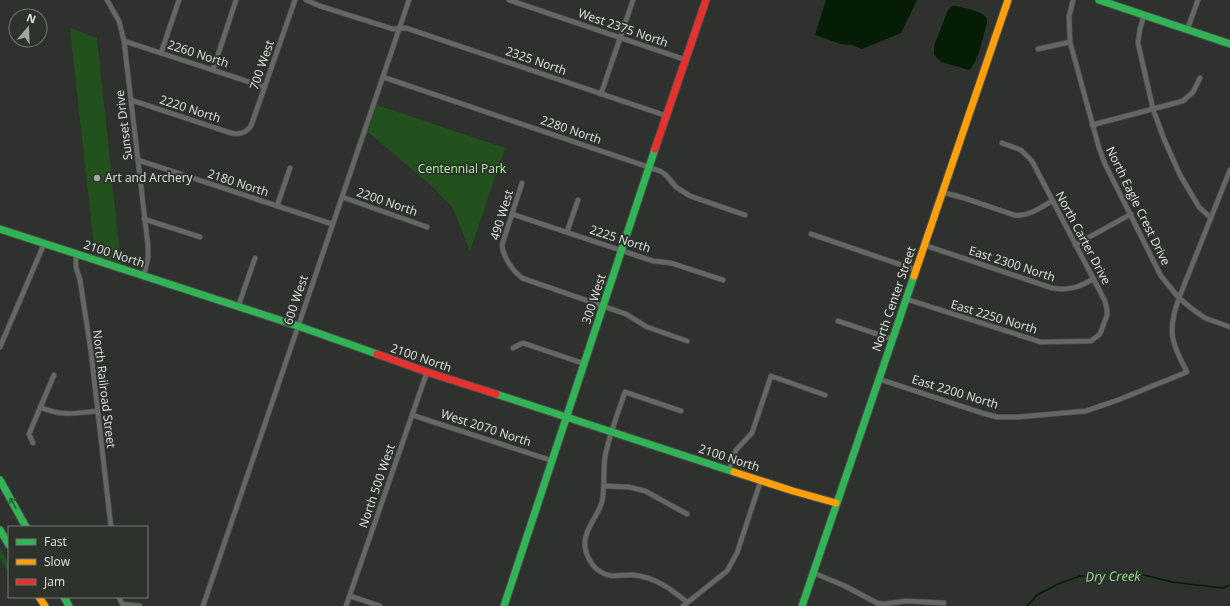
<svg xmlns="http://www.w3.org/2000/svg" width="1230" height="606" viewBox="0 0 1230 606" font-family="'Open Sans',sans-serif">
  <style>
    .green { fill: #23511e }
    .water { fill: #041d04 }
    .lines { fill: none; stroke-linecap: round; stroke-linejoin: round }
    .stream { stroke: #041d04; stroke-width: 1.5 }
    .street-casing { stroke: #4b4d4a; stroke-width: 6 }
    .fast-casing { stroke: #4b4d4a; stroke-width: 9 }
    .slow-casing { stroke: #4b4d4a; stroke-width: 9 }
    .jam-casing { stroke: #4b4d4a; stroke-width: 9 }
    .street { stroke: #656765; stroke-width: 4.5 }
    .fast { stroke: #30b455; stroke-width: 7 }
    .slow { stroke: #ff9f0a; stroke-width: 7 }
    .jam { stroke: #e5322d; stroke-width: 7 }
    .oneway { stroke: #2e603a }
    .poi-dot { fill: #a2a5a1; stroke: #2d322c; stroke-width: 1.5 }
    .labels { text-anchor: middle; stroke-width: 4; stroke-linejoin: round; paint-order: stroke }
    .street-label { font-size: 12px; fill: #e0e3e0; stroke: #2d322c }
    .park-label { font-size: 12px; fill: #a6f59d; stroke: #2d322c }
    .poi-label { font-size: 12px; fill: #e0e3e0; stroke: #2d322c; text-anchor: start }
    .water-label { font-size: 13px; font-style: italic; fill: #90de87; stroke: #2d322c }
  </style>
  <rect width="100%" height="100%" fill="#2e312d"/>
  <g class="green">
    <polygon points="70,28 97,38 121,265 95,256"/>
    <polygon points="377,105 505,148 470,251 455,213 451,206 434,188 368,132"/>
    <polygon points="0,549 9,564 9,573 0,558"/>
  </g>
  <g class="water">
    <polygon points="826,0 917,0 901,33 862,49 852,45 841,44 815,35"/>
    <path d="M952 6C959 6 981 11 986 17 987 19 987 21 987 23 983 36 979 61 969 70L942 62 937 58 934 54V46L948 10Z"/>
  </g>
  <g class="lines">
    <polyline class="stream" points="1027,606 1037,595 1058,584 1080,576 1140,574 1172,582 1223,588 1230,585"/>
    <g class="street-casing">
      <g id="street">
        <polyline points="107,0 119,21 124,41 148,246 148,258 144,275"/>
        <polyline points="306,0 320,6 393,29 406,28 667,116"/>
        <polyline points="509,0 686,60"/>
        <polyline points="1073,0 1069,17 1070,42 1099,148 1105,164 1161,276 1179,298 1191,308 1205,318 1230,327"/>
        <polyline points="1144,15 1140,29 1138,43 1153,109 1164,139 1180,175 1199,207 1211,218"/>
        <polyline points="1187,30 1198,0"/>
        <polyline points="124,41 265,87"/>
        <polyline points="1038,49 1070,42"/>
        <polyline points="161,53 179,0"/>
        <polyline points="213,70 236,0"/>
        <polyline points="383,77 660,171 666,175 676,187 690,196 745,215"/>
        <polyline points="601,94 633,0"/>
        <path d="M131 100 231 133C240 135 246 133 251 126L295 0"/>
        <polyline points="1092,125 1183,101 1193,92 1200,78"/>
        <polyline points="138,160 332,224"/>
        <path d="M522 183 502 245C503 257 513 271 522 278L626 314 647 327 687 341"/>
        <path d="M942 192 964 198 1014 215C1028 217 1040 208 1052 201"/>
        <polyline points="342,197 427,227"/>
        <polyline points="277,206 290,168"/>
        <polyline points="512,214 653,261 671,263 723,280"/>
        <polyline points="144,219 200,237"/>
        <polyline points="567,232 578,200"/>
        <polyline points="811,234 916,270"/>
        <path d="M924 245 1052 288C1068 291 1080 287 1093 279"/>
        <polyline points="1075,245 1131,214"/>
        <polyline points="76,253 76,267 80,280 91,352 111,527"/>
        <polyline points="906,299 1041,342 1091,341 1100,334 1107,315 1107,310 1105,301 1032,161 1021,150 1002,143"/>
        <polyline points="238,307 255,258"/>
        <polyline points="838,321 892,339"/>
        <polyline points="0,347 44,244"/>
        <polyline points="513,348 523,343 585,364"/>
        <path d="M879 379 982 413 997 417H1018L1086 411 1118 400 1187 372C1171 342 1167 331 1179 298L1230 170"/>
        <path d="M40 407C62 417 75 413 98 411"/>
        <path d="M681 411 625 392C618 413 609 435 605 457 603 472 605 487 602 502 598 516 586 527 585 541 584 552 591 567 601 572 611 579 622 574 633 575 655 577 671 589 687 602"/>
        <polyline points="412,415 553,461"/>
        <polyline points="33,443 29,434 54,375"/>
        <polyline points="729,470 736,450 752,433 771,376 825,395"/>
        <polyline points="605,486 629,487 645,491 687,514"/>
        <polyline points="814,573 845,586 877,603 884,604 906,601 944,603"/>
        <polyline points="350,596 380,606"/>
        <polyline points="119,597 122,604 140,606"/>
        <polyline points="203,606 409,0"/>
        <polyline points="346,606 427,372"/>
        <polyline points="683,606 727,571 737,553 761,480"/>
      </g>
    </g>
    <g class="fast-casing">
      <g id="fast">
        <polyline points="1099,0 1230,44"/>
        <polyline points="0,229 298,326 377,354"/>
        <polyline points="496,394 734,472"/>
        <polyline points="0,480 26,527"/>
        <polyline points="0,530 9,545"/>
        <polyline points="64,597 69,606"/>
        <polyline points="504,606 655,149"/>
        <polyline points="802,606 914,276"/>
      </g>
    </g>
    <g class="slow-casing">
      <g id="slow">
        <polyline points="914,276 1008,0"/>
        <polyline points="734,472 793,491 836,503"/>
        <polyline points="39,597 45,606"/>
      </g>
    </g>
    <g class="jam-casing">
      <g id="jam">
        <polyline points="655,149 706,0"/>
        <polyline points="377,354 427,372 496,394"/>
      </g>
    </g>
    <use href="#street" class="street"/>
    <use href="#fast" class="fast"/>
    <use href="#slow" class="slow"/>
    <use href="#jam" class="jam"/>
  </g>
  <defs><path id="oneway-shaft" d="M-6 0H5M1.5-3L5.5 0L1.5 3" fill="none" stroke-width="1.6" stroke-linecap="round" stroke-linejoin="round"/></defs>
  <use class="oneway" href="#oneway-shaft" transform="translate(13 503) rotate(-119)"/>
  <circle class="poi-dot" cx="97" cy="178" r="4"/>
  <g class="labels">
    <g class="street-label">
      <text transform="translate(623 28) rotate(19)" y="4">West 2375 North</text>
      <text transform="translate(198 54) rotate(18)" y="4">2260 North</text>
      <text transform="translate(536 61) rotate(19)" y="4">2325 North</text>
      <text transform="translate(262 65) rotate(-71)" y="4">700 West</text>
      <text transform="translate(190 109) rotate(18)" y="4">2220 North</text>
      <text transform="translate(124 125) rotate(-97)" y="4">Sunset Drive</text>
      <text transform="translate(571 130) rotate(19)" y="4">2280 North</text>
      <text transform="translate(238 183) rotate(18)" y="4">2180 North</text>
      <text transform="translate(387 202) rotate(19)" y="4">2200 North</text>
      <text transform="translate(1138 206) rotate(64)" y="4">North Eagle Crest Drive</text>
      <text transform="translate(502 215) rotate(-73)" y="4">490 West</text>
      <text transform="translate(1083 238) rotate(62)" y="4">North Carter Drive</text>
      <text transform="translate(620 239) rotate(18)" y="4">2225 North</text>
      <text transform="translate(114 254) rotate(18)" y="4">2100 North</text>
      <text transform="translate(1012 264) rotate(18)" y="4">East 2300 North</text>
      <text transform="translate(594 299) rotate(-72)" y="4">300 West</text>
      <text transform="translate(894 299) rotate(-71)" y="4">North Center Street</text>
      <text transform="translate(296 300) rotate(-71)" y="4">600 West</text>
      <text transform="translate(994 317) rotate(17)" y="4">East 2250 North</text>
      <text transform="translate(421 358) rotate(19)" y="4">2100 North</text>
      <text transform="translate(104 389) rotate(83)" y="4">North Railroad Street</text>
      <text transform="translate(955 392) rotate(17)" y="4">East 2200 North</text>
      <text transform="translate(486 428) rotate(18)" y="4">West 2070 North</text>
      <text transform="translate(729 458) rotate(18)" y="4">2100 North</text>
      <text transform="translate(377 486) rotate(-71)" y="4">North 500 West</text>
    </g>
    <g class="park-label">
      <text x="462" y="173">Centennial Park</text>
    </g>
    <g class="poi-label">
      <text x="105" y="182">Art and Archery</text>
    </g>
    <g class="water-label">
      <text transform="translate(1113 576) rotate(-1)" y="5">Dry Creek</text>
    </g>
  </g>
  <rect x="8" y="526" width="140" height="72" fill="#2d322c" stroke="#757974"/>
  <rect x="16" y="539" width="20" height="6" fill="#30b455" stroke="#757974"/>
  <text x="44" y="546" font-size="12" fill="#e0e3e0">Fast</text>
  <rect x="16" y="559" width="20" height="6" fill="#ff9f0a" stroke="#757974"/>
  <text x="44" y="566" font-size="12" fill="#e0e3e0">Slow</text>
  <rect x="16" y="579" width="20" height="6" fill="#e5322d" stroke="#757974"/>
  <text x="44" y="586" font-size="12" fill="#e0e3e0">Jam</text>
  <g transform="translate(28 28) rotate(19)"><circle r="19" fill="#2d322c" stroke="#757974"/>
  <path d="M0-3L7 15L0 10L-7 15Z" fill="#a2a5a1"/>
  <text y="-6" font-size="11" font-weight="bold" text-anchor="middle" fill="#e0e3e0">N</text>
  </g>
</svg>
